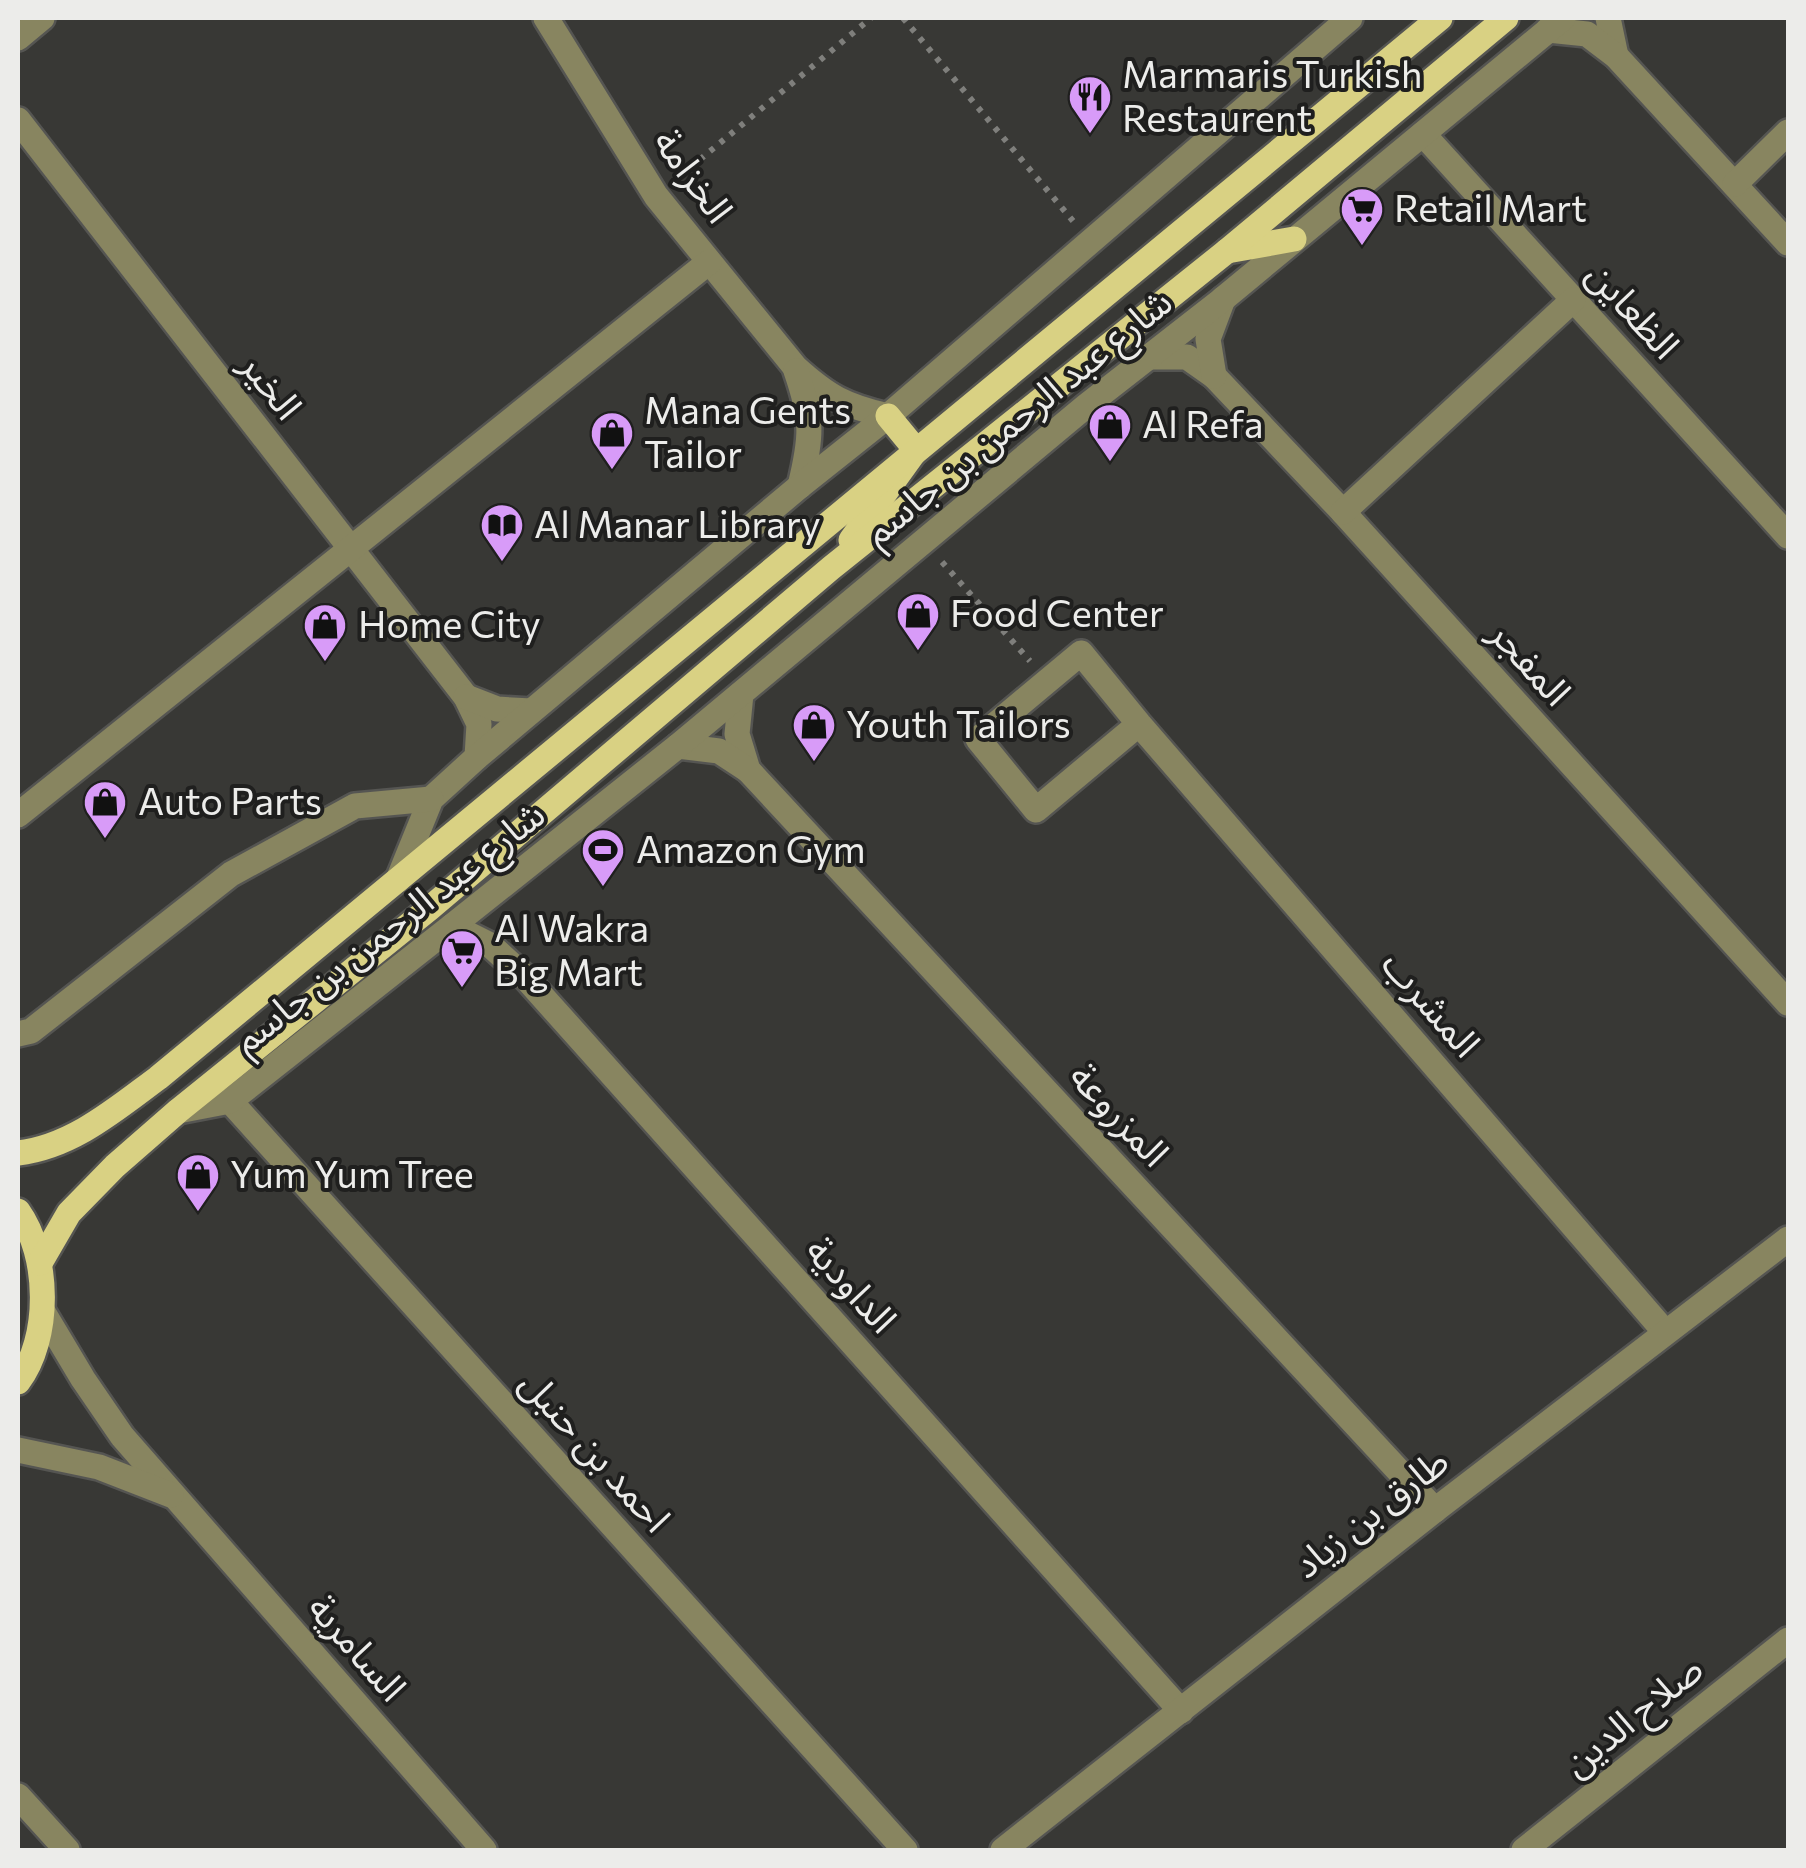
<svg xmlns="http://www.w3.org/2000/svg" width="1806" height="1868" viewBox="0 0 1806 1868" font-family="Commissioner,'Noto Sans Arabic',sans-serif">
  <style>
    .lines { fill: none; stroke-linecap: round; stroke-linejoin: round }
    .minor-casing { stroke: #555552; stroke-width: 30 }
    .major-casing { stroke: #555552; stroke-width: 30 }
    .path { stroke: #7f7f7c; stroke-width: 6; stroke-dasharray: 5 8; stroke-linecap: butt }
    .minor { stroke: #888560; stroke-width: 25 }
    .major { stroke: #d9d183; stroke-width: 25 }
    .labels { text-anchor: middle; stroke-width: 8; stroke-linejoin: round; paint-order: stroke }
    .poi-label { font-size: 38px; fill: #ececea; stroke: #1f1f1e; text-anchor: start }
    .street-label { font-size: 38px; fill: #ececea; stroke: #1f1f1e }
  </style>
  <rect width="100%" height="100%" fill="#383835"/>
  <g class="lines">
    <g class="minor-casing">
      <g id="minor">
        <path d="M546 18 656 196 795 367C828 397 845 406 888 416"/>
        <polyline points="1608,18 1616,56"/>
        <polyline points="1548,30 1587,34 1616,56 1788,243"/>
        <polyline points="18,38 42,18"/>
        <polyline points="18,120 466,697 479,724 477,757"/>
        <polyline points="1423,134 1788,536"/>
        <polyline points="1735,184 1788,132"/>
        <polyline points="1148,357 1187,357 1214,376 1343,512 1788,1003"/>
        <path d="M796 371C813 420 812 437 800 486"/>
        <polyline points="1214,376 1208,339 1223,299"/>
        <polyline points="1343,512 1573,300"/>
        <polyline points="741,694 737,734 748,770"/>
        <polyline points="466,697 497,709 531,711"/>
        <polyline points="1139,724 1036,810 978,739 1081,653 1139,724 1665,1332"/>
        <polyline points="678,746 719,751 748,770 1435,1510"/>
        <polyline points="18,815 709,262"/>
        <polyline points="398,880 431,799 477,757 800,486 888,416 1350,18"/>
        <polyline points="452,926 490,945 524,976 1181,1711"/>
        <polyline points="18,1034 31,1031 231,874 355,806 431,799"/>
        <polyline points="230,1101 905,1850"/>
        <polyline points="178,1111 230,1101 452,926 678,746 1086,406 1223,299 1563,18"/>
        <polyline points="43,1312 83,1379 122,1436 484,1850"/>
        <polyline points="18,1450 99,1467 171,1495"/>
        <polyline points="18,1796 67,1850"/>
        <polyline points="1003,1850 1435,1510 1788,1239"/>
        <polyline points="1524,1850 1788,1640"/>
      </g>
    </g>
    <g class="major-casing">
      <g id="major">
        <polyline points="1227,251 1294,239"/>
        <polyline points="851,540 916,450 888,416"/>
        <path d="M18 1153C72 1147 116 1109 158 1078L1440 18"/>
        <path d="M18 1211C50 1256 51 1338 18 1382"/>
        <polyline points="40,1263 69,1213 115,1166 178,1111 430,908 831,568 1227,251 1506,18"/>
      </g>
    </g>
    <g class="path">
      <polyline points="903,18 1073,221"/>
      <polyline points="680,176 871,18"/>
      <polyline points="942,562 1030,661"/>
    </g>
    <use href="#minor" class="minor"/>
    <use href="#major" class="major"/>
  </g>
  <defs>
    <g id="restaurant-pin" transform="scale(2.25)"><path d="M0 17L-7.5 6A9.5 9.5 0 1 1 7.5 6Z" fill="#d89bf8" stroke="#1f1f1e"/><path d="M-5-6h1v4h1v-4h1v4h1v-4h1v5L-1.5 .5V6h-2V.5L-5-1ZM5-6V6H3V1.5H1.5Q1.5-4 5-6Z" fill="#111"/></g>
    <g id="supermarket-pin" transform="scale(2.25)"><path d="M0 17L-7.5 6A9.5 9.5 0 1 1 7.5 6Z" fill="#d89bf8" stroke="#1f1f1e"/><path d="M-6-5.5h2.5l.6 2H6L4.5 2H-2.5L-4.4-4H-6ZM-1.5 3.2a1.3 1.3 0 1 0 .1 0ZM3 3.2a1.3 1.3 0 1 0 .1 0Z" fill="#111"/></g>
    <g id="shop-pin" transform="scale(2.25)"><path d="M0 17L-7.5 6A9.5 9.5 0 1 1 7.5 6Z" fill="#d89bf8" stroke="#1f1f1e"/><path d="M-5-2.5h2.3a2.7 3.5 0 0 1 5.4 0H5L5.5 6h-11ZM-1.5-2.5h3a1.5 2.3 0 0 0-3 0Z" fill="#111"/></g>
    <g id="library-pin" transform="scale(2.25)"><path d="M0 17L-7.5 6A9.5 9.5 0 1 1 7.5 6Z" fill="#d89bf8" stroke="#1f1f1e"/><path d="M-6-4Q-3-5.5-.7-3.5V5Q-3 3-6 4ZM6-4Q3-5.5 .7-3.5V5Q3 3 6 4Z" fill="#111"/></g>
    <g id="stadium-pin" transform="scale(2.25)"><path d="M0 17L-7.5 6A9.5 9.5 0 1 1 7.5 6Z" fill="#d89bf8" stroke="#1f1f1e"/><path d="M0-5a6.5 5 0 1 0 0 10a6.5 5 0 1 0 0-10ZM-3.5-1.8h7v3.6h-7Z" fill="#111"/></g>
  </defs>
  <g fill-rule="evenodd">
    <use href="#restaurant-pin" x="1090" y="97"/>
    <use href="#supermarket-pin" x="1362" y="209"/>
    <use href="#shop-pin" x="1110" y="425"/>
    <use href="#shop-pin" x="612" y="433"/>
    <use href="#library-pin" x="502" y="525"/>
    <use href="#shop-pin" x="918" y="614"/>
    <use href="#shop-pin" x="325" y="625"/>
    <use href="#shop-pin" x="814" y="725"/>
    <use href="#shop-pin" x="105" y="802"/>
    <use href="#stadium-pin" x="603" y="850"/>
    <use href="#supermarket-pin" x="462" y="951"/>
    <use href="#shop-pin" x="198" y="1175"/>
  </g>
  <g class="labels">
    <g class="poi-label">
      <text x="1122" y="88">Marmaris Turkish<tspan x="1122" dy="44">Restaurent</tspan></text>
      <text x="1394" y="222">Retail Mart</text>
      <text x="644" y="424">Mana Gents<tspan x="644" dy="44">Tailor</tspan></text>
      <text x="1142" y="438">Al Refa</text>
      <text x="534" y="538">Al Manar Library</text>
      <text x="950" y="627">Food Center</text>
      <text x="358" y="638">Home City</text>
      <text x="846" y="738">Youth Tailors</text>
      <text x="138" y="815">Auto Parts</text>
      <text x="636" y="863">Amazon Gym</text>
      <text x="494" y="942">Al Wakra<tspan x="494" dy="44">Big Mart</tspan></text>
      <text x="230" y="1188">Yum Yum Tree</text>
    </g>
    <g class="street-label">
      <text transform="translate(693 176) rotate(54)" y="13">الخزامة</text>
      <text transform="translate(1633 310) rotate(48)" y="13">الظعاين</text>
      <text transform="translate(271 386) rotate(52)" y="13">الخير</text>
      <text transform="translate(1018 417) rotate(-39)" y="13">شارع عبد الرحمن بن جاسم</text>
      <text transform="translate(1530 663) rotate(48)" y="13">المفجر</text>
      <text transform="translate(389 927) rotate(-38)" y="13">شارع عبد الرحمن بن جاسم</text>
      <text transform="translate(1431 1004) rotate(49)" y="13">المشرب</text>
      <text transform="translate(1119 1115) rotate(47)" y="13">المزروعة</text>
      <text transform="translate(851 1285) rotate(48)" y="13">الداودية</text>
      <text transform="translate(595 1451) rotate(48)" y="13">احمد بن حنبل</text>
      <text transform="translate(1371 1513) rotate(-38)" y="13">طارق بن زياد</text>
      <text transform="translate(357 1648) rotate(49)" y="13">السامرية</text>
      <text transform="translate(1633 1716) rotate(-39)" y="13">صلاح الدين</text>
    </g>
  </g>
  <rect width="1806" height="1868" fill="none" stroke="#ececea" stroke-width="40"/>
</svg>
